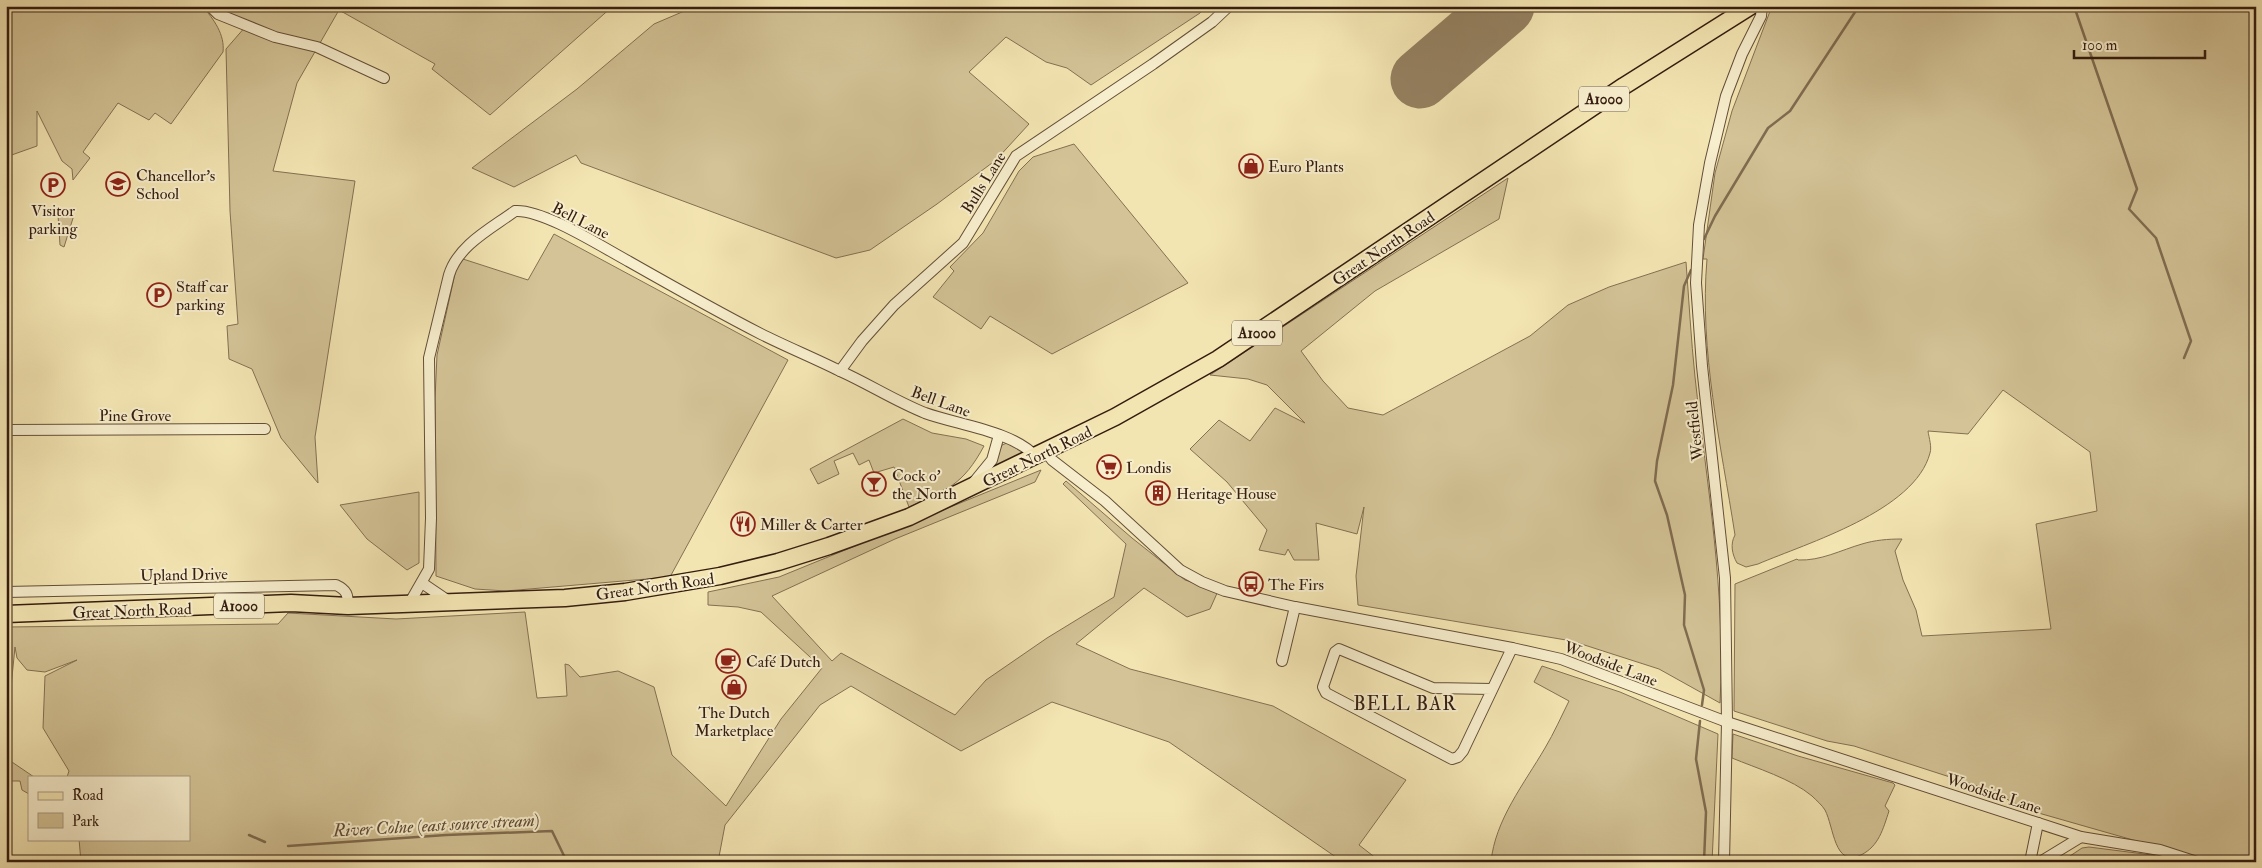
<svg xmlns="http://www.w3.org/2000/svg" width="2262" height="868" viewBox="0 0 2262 868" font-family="'IM FELL Double Pica',serif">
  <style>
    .green { fill: #d3c396; stroke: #847052 }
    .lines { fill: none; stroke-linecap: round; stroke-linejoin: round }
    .stream { stroke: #806c50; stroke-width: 2.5 }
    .runway { stroke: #948060; stroke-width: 59 }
    .minor-casing { stroke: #644e38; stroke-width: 12 }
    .primary-casing { stroke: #341c0f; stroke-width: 19 }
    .minor { stroke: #f7eecd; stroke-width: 10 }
    .primary { stroke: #f3e5b2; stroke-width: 16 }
    .labels { text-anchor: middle; stroke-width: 4; stroke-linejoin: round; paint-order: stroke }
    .shield { fill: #f7eecd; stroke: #6e5b48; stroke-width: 1 }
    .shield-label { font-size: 15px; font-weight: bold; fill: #341c0f }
    .poi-label { font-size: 16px; fill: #341c0f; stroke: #f7eecd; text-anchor: start }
    .street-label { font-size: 16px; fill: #341c0f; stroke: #f7eecd }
    .water-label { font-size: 18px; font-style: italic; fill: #604b35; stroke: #f7eecd }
    .quarter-label { font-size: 19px; letter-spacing: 1px; fill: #341c0f; stroke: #f7eecd }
  </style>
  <rect width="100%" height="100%" fill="#f3e5b2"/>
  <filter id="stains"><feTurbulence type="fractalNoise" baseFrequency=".004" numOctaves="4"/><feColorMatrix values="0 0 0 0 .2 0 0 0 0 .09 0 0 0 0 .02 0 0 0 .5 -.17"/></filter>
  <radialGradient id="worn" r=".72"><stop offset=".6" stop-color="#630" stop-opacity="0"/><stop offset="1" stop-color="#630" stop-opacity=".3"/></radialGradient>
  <g class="green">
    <path d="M6 6H202C214 19 225 35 223 52L171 124 155 113 149 120 118 103 83 152 90 158 73 180 72 169 62 161 37 111V146L6 157Z"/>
    <polygon points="222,6 613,6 490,115 432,69 435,64 339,10 297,83 273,171 355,181 315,437 318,483 281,438 252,369 229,359 227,326 238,324 230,211 226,49 246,26"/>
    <polygon points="696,6 1206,6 1200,13 1091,85 1067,68 1046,62 1006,37 969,72 1029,124 996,160 937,204 870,250 836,258 581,163 576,155 514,187 472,168 577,89 654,24"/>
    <path d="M1772 6H2256V862H2210L2028 810 1987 789 1919 767 1854 746 1827 741 1734 711 1735 584 1797 559 1798 560C1821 561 1841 550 1862 544 1875 540 1888 539 1902 539L1895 551 1903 580 1916 610 1922 636 2051 629 2036 524 2097 511 2090 452 2003 390 1968 434 1928 431C1929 438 1932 447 1930 453 1915 511 1807 543 1758 564L1746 567 1737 563C1732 554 1730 544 1735 535 1721 444 1699 351 1707 259H1703L1715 173 1732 111Z"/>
    <polygon points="1074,144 1188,283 1052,354 990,316 981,329 933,297 954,271 950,267 983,233 1019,171 1033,157"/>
    <path d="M1508 178 1499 219 1375 291 1301 351 1323 381 1348 408 1383 415 1530 336 1568 305 1609 287 1686 262C1689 301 1691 339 1695 377 1707 486 1726 593 1720 703L1659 669 1572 641 1358 605 1356 576 1364 507 1357 534 1316 523 1319 560H1294L1288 549 1285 555 1259 550 1267 530 1227 482 1190 449 1219 420 1250 441 1275 408 1305 423 1267 385 1248 379 1210 375Z"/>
    <polygon points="65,209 71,211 74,215 64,247 60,245 58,215"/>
    <polygon points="554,234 788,360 670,577 506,591 475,589 436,576 435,399 437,355 456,269 463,259 528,280"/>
    <path d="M903 419 932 433 966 439 984 446C963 485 947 490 909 507L894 467 874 473 869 460 859 465 853 453 834 461 839 474 818 484 810 469Z"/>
    <polygon points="1007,443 1025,453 989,472 1002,445"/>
    <polygon points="1041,470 1035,482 895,539 772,596 832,661 841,653 955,715 986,680 1047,638 1114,597 1126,544 1063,484 1066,481 1132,538 1185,580 1218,591 1210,609 1187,617 1144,588 1076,644 1130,669 1273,706 1406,780 1359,845 1381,862 1343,862 1169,742 1052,702 961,751 851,686 820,705 725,825 718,862 81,862 79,839 189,839 189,777 67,777 69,771 43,728 45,676 77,660 45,672 27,670 17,658 15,647 9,707 9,760 34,777 29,777 29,794 22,790 20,781 6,781 6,627 278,624 288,613 396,619 525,612 537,698 567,696 565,664 569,665 580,677 618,671 654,687 672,755 726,806 781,719 822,668 761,612 738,607 708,605 708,592 779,577"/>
    <polygon points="419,492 419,563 407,570 367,539 340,505"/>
    <path d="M1542 666 1620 692 1718 734 1712 862H1491C1495 820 1524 784 1545 748 1554 733 1561 717 1569 701L1534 682Z"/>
    <path d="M1733 734 1798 756 1893 783 1895 785 1885 806 1889 811C1883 829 1879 846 1861 855 1834 868 1834 827 1825 810 1822 805 1816 800 1812 796 1792 779 1756 768 1732 758Z"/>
    <polygon points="2089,847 2152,855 2177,862 2061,862 2082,848"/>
  </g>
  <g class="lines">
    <g class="stream">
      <polyline points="2074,6 2137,189 2129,209 2156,238 2191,341 2184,358"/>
      <polyline points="1704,239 1715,216 1768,128 1790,111 1859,6"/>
      <polyline points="1691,270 1684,286 1673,385 1657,461 1655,481 1667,515 1685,595 1684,625 1704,690 1702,705"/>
      <polyline points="1700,721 1696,759 1706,812 1704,862"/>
      <polyline points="249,835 265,842"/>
      <polyline points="288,846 446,835 552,831 567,862"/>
    </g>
    <polyline class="runway" points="1420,79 1505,6"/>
    <g class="minor-casing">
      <g id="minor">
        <polyline points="210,6 218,14 275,37 317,47 384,78"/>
        <polyline points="840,371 862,341 894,305 963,243 1016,156 1153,64 1212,22 1229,6"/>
        <polyline points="6,430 265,429"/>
        <polyline points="1046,452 1052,460 1105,501 1180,570 1202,582 1225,591 1295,607 1512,648 1561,659 1727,722 2081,837 2160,850 2197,862"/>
        <polyline points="974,482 992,460 999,435"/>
        <polyline points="422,583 450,602"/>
        <path d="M6 592 336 585C347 590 348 595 348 606"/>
        <path d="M409 604 429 569 431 518 429 358 449 275C458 245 492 228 515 211 543 209 602 247 628 261 672 286 716 311 761 334 787 347 814 358 840 371 869 384 895 401 925 413 958 425 1013 431 1036 457"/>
        <polyline points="1282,661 1295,607"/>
        <polyline points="1492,689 1433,688 1339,649 1335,652 1323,687 1326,693 1452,759 1458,757 1463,751 1512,648"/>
        <polyline points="1724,862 1727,722 1725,578 1702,366 1696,283 1699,225 1710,163 1726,96 1742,54 1761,16 1762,6"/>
        <polyline points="2030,862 2038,823"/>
        <polyline points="2040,862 2081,837"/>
      </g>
    </g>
    <g class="primary-casing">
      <polyline id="primary" points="6,614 291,603 348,606 565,598 625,592 720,576 778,562 829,546 909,517 1115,417 1218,359 1624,86 1751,6"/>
    </g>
    <use href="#minor" class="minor"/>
    <use href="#primary" class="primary"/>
  </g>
  <defs>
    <g id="shop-ring" transform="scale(1.25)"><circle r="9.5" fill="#f7eecd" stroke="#8f2418" stroke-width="1.5"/><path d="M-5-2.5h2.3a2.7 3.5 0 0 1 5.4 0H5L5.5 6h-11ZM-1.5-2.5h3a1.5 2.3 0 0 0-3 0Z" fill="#8f2418"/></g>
    <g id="school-ring" transform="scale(1.25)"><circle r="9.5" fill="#f7eecd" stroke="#8f2418" stroke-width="1.5"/><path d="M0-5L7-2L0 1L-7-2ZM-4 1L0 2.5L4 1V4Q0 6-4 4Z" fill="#8f2418"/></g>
    <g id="parking-ring" transform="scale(1.25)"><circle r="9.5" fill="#f7eecd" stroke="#8f2418" stroke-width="1.5"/><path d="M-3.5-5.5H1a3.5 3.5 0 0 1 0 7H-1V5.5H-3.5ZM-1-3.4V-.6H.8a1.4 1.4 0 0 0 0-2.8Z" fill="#8f2418"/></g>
    <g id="supermarket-ring" transform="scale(1.25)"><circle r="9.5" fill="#f7eecd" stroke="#8f2418" stroke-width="1.5"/><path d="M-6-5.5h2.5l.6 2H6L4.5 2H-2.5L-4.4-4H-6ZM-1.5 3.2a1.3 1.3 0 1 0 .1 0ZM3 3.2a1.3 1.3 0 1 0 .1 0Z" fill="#8f2418"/></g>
    <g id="bar-ring" transform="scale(1.25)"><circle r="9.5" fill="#f7eecd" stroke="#8f2418" stroke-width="1.5"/><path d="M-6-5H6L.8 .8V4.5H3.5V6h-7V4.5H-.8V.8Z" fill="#8f2418"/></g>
    <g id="building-ring" transform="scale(1.25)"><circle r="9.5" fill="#f7eecd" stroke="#8f2418" stroke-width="1.5"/><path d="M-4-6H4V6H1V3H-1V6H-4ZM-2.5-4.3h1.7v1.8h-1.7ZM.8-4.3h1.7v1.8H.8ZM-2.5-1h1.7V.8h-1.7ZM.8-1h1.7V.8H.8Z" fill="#8f2418"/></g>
    <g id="restaurant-ring" transform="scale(1.25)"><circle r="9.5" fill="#f7eecd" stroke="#8f2418" stroke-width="1.5"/><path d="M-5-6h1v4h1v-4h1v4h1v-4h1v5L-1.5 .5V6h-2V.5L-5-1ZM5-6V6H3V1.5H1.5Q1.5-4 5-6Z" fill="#8f2418"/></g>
    <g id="bus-ring" transform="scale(1.25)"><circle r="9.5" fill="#f7eecd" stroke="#8f2418" stroke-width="1.5"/><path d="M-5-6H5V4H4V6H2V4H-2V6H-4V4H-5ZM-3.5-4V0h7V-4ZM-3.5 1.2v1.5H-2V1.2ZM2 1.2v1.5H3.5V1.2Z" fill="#8f2418"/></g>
    <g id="cafe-ring" transform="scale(1.25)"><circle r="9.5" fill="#f7eecd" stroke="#8f2418" stroke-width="1.5"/><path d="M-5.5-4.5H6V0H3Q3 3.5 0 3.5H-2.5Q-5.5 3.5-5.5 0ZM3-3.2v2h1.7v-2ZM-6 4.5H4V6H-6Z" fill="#8f2418"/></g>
  </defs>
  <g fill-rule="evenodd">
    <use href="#shop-ring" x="1251" y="166"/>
    <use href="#school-ring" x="118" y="184"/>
    <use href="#parking-ring" x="53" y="185"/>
    <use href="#parking-ring" x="159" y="295"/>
    <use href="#supermarket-ring" x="1109" y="467"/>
    <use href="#bar-ring" x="874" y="484"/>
    <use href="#building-ring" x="1158" y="493"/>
    <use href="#restaurant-ring" x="743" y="524"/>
    <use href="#bus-ring" x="1251" y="584"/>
    <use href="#cafe-ring" x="728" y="661"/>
    <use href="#shop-ring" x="734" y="687"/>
  </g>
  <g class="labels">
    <g class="shield">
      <rect x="1579" y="86.5" width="50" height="25" rx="4"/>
      <rect x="1232" y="320.5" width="50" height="25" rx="4"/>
      <rect x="214" y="593.5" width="50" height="25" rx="4"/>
    </g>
    <g class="shield-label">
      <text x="1604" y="104">A1000</text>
      <text x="1257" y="338">A1000</text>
      <text x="239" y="611">A1000</text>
    </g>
    <g class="poi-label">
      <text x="1268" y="172">Euro Plants</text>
      <text x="136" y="181">Chancellor's<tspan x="136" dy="18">School</tspan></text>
      <text x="53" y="216" text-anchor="middle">Visitor<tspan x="53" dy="18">parking</tspan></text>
      <text x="176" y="292">Staff car<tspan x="176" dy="18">parking</tspan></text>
      <text x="1126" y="473">Londis</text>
      <text x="892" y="481">Cock o'<tspan x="892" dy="18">the North</tspan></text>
      <text x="1176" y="499">Heritage House</text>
      <text x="760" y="530">Miller &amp; Carter</text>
      <text x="1268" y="590">The Firs</text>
      <text x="746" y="667">Café Dutch</text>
      <text x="734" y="718" text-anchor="middle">The Dutch<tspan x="734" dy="18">Marketplace</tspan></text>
    </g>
    <g class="street-label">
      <text transform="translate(983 182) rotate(-58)" y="6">Bulls Lane</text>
      <text transform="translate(581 220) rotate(27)" y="6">Bell Lane</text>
      <text transform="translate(1383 248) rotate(-34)" y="6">Great North Road</text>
      <text transform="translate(941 401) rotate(20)" y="6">Bell Lane</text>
      <text x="135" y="421">Pine Grove</text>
      <text transform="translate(1694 431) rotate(-96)" y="6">Westfield</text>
      <text transform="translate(1037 456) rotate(-26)" y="6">Great North Road</text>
      <text transform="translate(184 574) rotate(-1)" y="6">Upland Drive</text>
      <text transform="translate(655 586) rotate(-8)" y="6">Great North Road</text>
      <text transform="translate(132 610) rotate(-2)" y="6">Great North Road</text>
      <text transform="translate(1611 663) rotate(21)" y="6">Woodside Lane</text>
      <text transform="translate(1994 793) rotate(18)" y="6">Woodside Lane</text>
    </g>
    <g class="water-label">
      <text transform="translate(436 825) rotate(-3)" y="6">River Colne (east source stream)</text>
    </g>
    <g class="quarter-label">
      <text x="1405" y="710">BELL BAR</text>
    </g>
  </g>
  <rect width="2262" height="868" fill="none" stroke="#f3e5b2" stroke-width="25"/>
  <rect x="8" y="8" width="2247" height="853" fill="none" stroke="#341c0f" stroke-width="2.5"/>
  <rect x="12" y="12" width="2237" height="843" fill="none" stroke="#341c0f"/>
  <rect x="28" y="776" width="162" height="65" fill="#f7eecd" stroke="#a99a81"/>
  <rect x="38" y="792" width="25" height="8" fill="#f3e5b2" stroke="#a99a81"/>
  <text x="72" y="800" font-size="15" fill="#341c0f">Road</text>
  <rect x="38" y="813" width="25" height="15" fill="#d3c396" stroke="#a99a81"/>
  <text x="72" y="826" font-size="15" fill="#341c0f">Park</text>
  <path d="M2074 50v8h131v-8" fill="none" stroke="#341c0f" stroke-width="2.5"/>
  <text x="2082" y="50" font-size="15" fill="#341c0f" stroke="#f7eecd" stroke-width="4" paint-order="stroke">100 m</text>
  <rect width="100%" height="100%" filter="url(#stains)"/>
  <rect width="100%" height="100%" fill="url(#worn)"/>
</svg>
